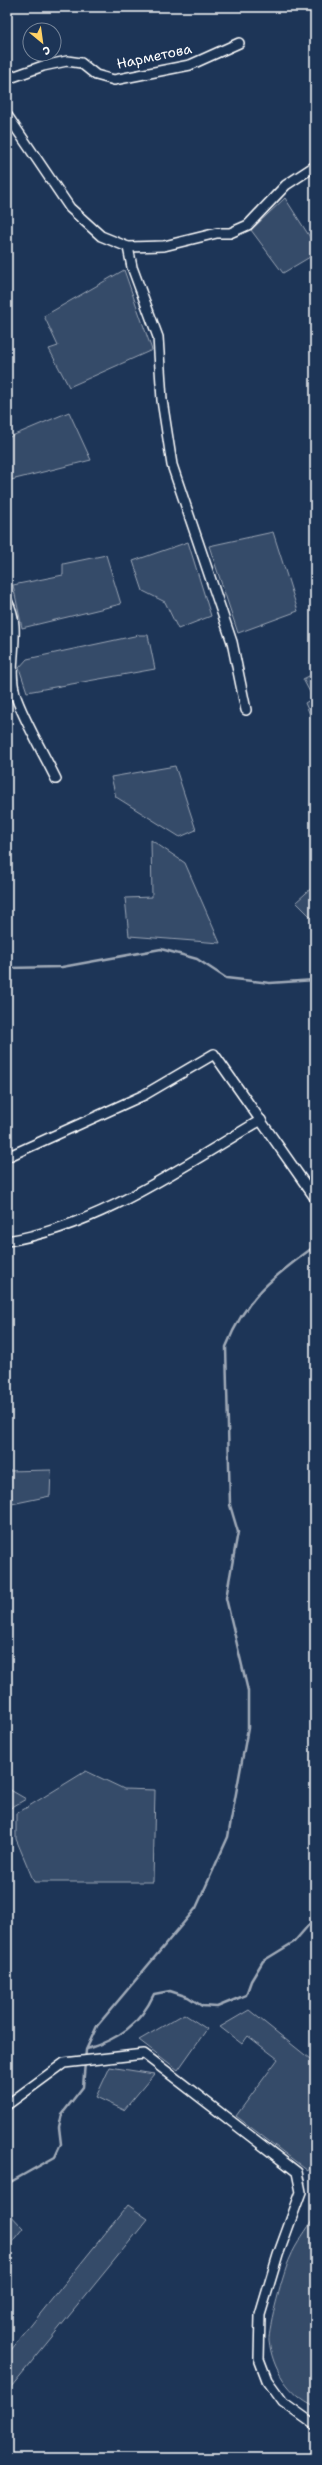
<svg xmlns="http://www.w3.org/2000/svg" width="322" height="2465" viewBox="0 0 322 2465" font-family="'Shantell Sans',sans-serif">
  <style>
    .green { fill: #364b69; stroke: #9aa5b4 }
    .lines { fill: none; stroke-linecap: round; stroke-linejoin: round }
    .stream { stroke: #a0aab8; stroke-width: 2.5 }
    .street-casing { stroke: #fff; stroke-width: 12 }
    .street { stroke: #1d3557; stroke-width: 9 }
    .labels { text-anchor: middle; stroke-width: 3; stroke-linejoin: round; paint-order: stroke }
    .street-label { font-size: 14px; fill: #fff; stroke: #1d3557 }
  </style>
  <rect width="100%" height="100%" fill="#1d3557"/>
  <filter id="ink" filterUnits="userSpaceOnUse"><feTurbulence type="fractalNoise" baseFrequency=".025" numOctaves="2"/><feDisplacementMap in="SourceGraphic" scale="8" xChannelSelector="R" yChannelSelector="G"/><feConvolveMatrix kernelMatrix="1 2 1 2 8 2 1 2 1" color-interpolation-filters="sRGB"/></filter>
  <g filter="url(#ink)">
    <g class="green">
      <polygon points="285,198 315,245 315,254 283,273 251,230"/>
      <polygon points="124,270 152,350 69,387 49,349 58,346 44,316"/>
      <polygon points="69,412 91,460 7,481 7,438"/>
      <polygon points="273,532 298,611 238,633 209,546"/>
      <polygon points="188,542 211,616 178,629 165,602 143,591 133,561"/>
      <polygon points="106,555 121,604 22,628 13,585 63,575 63,564"/>
      <polygon points="139,635 148,635 155,669 27,692 19,668 27,659"/>
      <polygon points="315,673 315,726 305,703 313,698 303,679"/>
      <polygon points="175,766 196,830 180,837 116,797 111,777"/>
      <polygon points="151,840 185,863 220,943 129,936 125,898 152,897"/>
      <polygon points="315,885 315,921 296,902"/>
      <polygon points="51,1470 50,1496 7,1505 7,1471"/>
      <polygon points="86,1771 124,1789 155,1790 153,1882 34,1882 16,1839 16,1814"/>
      <polygon points="7,1788 26,1799 7,1810"/>
      <polygon points="249,2010 315,2063 315,2160 308,2171 236,2116 278,2059 248,2036 242,2044 220,2027"/>
      <polygon points="184,2014 207,2029 178,2070 139,2040"/>
      <polygon points="110,2067 154,2074 124,2110 96,2097"/>
      <polygon points="128,2205 148,2219 7,2392 7,2355"/>
      <polygon points="7,2211 23,2228 7,2248"/>
      <path d="M315 2216V2407C289 2395 272 2369 269 2340 268 2329 284 2270 290 2258 296 2243 307 2230 315 2216Z"/>
    </g>
    <g class="lines">
      <g class="stream">
        <polyline points="7,968 62,967 161,949 197,959 226,978 270,983 315,980"/>
        <path d="M87 2049C118 2039 140 2025 154 1994L170 1991 188 1997 202 2006 217 2007 246 1995 251 1981 263 1961 294 1942 313 1920 315 1914"/>
        <path d="M7 2184 55 2157 61 2144 59 2127 62 2114 83 2087 86 2050 97 2026 196 1908 228 1837 248 1728V1691L226 1598 238 1532 230 1505 226 1347C245 1298 274 1276 315 1246"/>
      </g>
      <g class="street-casing">
        <g id="street">
          <polyline points="7,79 43,66 67,61 81,63 96,75 114,80 190,65 239,43"/>
          <polyline points="7,115 70,208 101,236 128,247 164,246 217,233 230,233 248,225 286,185 315,166"/>
          <polyline points="128,247 132,267 158,337 162,400 172,465 232,642 246,710"/>
          <path d="M7 601C23 629 6 663 15 694 23 719 44 754 56 779"/>
          <polyline points="7,1157 144,1095 214,1054 315,1198"/>
          <path d="M7 1241C100 1226 181 1167 261 1120"/>
          <polyline points="7,2105 64,2063 144,2054 297,2172 301,2192 278,2255 260,2315 259,2359 267,2380 283,2402 315,2425"/>
        </g>
      </g>
      <use href="#street" class="street"/>
    </g>
  </g>
  <g class="labels">
    <g class="street-label">
      <text transform="translate(154 56) rotate(-12)" y="5">Нарметова</text>
    </g>
  </g>
  <rect width="322" height="2465" fill="none" stroke="#1d3557" stroke-width="24"/>
  <rect x="12" y="12" width="298" height="2441" fill="none" stroke="#fff" stroke-width="1.5" filter="url(#ink)"/>
  <g transform="translate(42 42) rotate(151)"><circle r="19" fill="#1d3557" stroke="#77869a"/>
  <path d="M0-3L7 15L0 10L-7 15Z" fill="#ffd166"/>
  <text y="-6" font-size="11" font-weight="bold" text-anchor="middle" fill="#ffffff">С</text>
  </g>
</svg>
